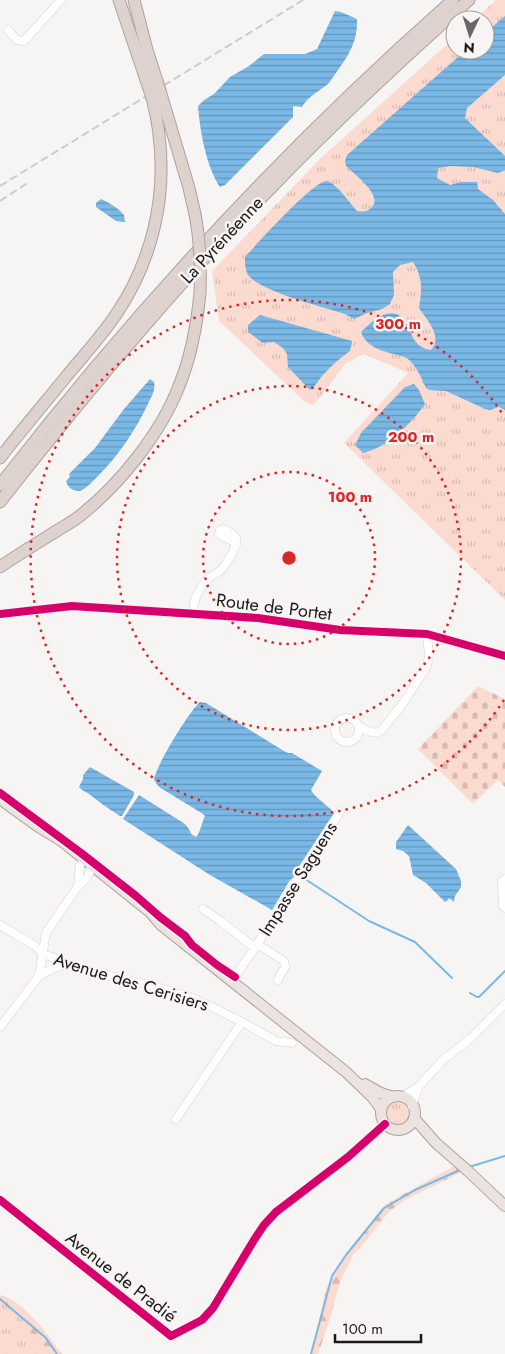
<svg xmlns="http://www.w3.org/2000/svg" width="505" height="1354" viewBox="0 0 505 1354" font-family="Jost,sans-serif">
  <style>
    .grass { fill: url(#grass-tufts) }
    .forest { fill: url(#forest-firs) }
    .cemetery { fill: url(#cemetery-stones) }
    .water { fill: url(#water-rules) }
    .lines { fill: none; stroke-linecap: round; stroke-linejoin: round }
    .stream { stroke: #7ab8e6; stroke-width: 2 }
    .minor-casing { stroke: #d4d3d2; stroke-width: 9 }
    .major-casing { stroke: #aea09d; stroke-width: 12 }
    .highway-casing { stroke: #aea09d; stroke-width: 13 }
    .minor { stroke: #fefefd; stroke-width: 8 }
    .major { stroke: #ebe3e0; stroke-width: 10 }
    .highway { stroke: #ded2cf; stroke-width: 11 }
    .rail { stroke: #cdcccc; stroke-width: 2; stroke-dasharray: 8 4; stroke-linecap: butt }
    .highway-bridge-casing { stroke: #aea09d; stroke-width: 13; stroke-linecap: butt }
    .highway-bridge { stroke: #ded2cf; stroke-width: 11 }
    .cycleway-casing { stroke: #f8f4f3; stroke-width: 11 }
    .cycleway { stroke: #d6006c; stroke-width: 8 }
    .ring { fill: none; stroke: #d62828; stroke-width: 2.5; stroke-dasharray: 2.5 5 }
    .labels { text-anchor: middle; stroke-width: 5; stroke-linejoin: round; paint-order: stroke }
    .street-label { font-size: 18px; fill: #1b1a1a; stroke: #f8f4f3 }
    .centre { fill: #d62828; stroke: #f8f4f3; stroke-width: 2.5 }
    .ring-label { font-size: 15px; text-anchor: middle; font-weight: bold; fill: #d62828; stroke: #f8f4f3; stroke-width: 5; stroke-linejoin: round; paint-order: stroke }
  </style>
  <defs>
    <pattern id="grass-tufts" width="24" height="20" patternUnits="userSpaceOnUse" patternTransform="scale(1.25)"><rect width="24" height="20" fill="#fbdad0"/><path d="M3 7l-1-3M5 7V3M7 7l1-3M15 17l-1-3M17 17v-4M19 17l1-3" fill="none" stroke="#d7bab2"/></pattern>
    <pattern id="forest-firs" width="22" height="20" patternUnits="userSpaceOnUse" patternTransform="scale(1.25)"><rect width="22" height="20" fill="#fbdad0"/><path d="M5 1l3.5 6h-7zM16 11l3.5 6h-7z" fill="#d7bab2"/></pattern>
    <pattern id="cemetery-stones" width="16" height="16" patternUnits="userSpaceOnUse" patternTransform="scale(1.25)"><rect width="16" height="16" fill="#fbdad0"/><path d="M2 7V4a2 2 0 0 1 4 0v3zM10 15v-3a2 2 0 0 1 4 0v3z" fill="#d7bab2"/></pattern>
    <pattern id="water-rules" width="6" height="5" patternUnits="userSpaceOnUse" patternTransform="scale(1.25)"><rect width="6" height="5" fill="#7ab8e6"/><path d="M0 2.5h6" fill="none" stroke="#6395ba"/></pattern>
  </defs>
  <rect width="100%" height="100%" fill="#f7f5f4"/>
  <g class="grass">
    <polygon points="496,0 505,0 505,600 344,443 408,373 364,354 346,363 314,405 305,402 219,321 212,271 320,159 455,37 455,50 485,50 485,20 474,20"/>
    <circle cx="397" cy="1112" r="13"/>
    <polygon points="0,1301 6,1303 20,1313 27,1323 31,1332 54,1354 0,1354"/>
  </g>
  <g class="forest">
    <polygon points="454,1166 462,1172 403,1201 388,1213 361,1247 353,1255 340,1282 330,1319 318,1354 310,1354 317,1331 326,1288 345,1258 379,1212 386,1204"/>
    <path d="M0 1295C24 1300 48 1335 62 1354H53L30 1332 27 1323 20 1313 6 1303 0 1301Z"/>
  </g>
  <polygon class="cemetery" points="478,686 505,699 505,787 498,780 473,804 418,749"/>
  <g class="water">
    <path d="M335 11 341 12 357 19C358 39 350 54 338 70 335 74 332 79 329 83 320 91 308 96 302 107L293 106V117L225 185 220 187C206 166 200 131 198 106L204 100 214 94 230 77 249 66 264 54H305L317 49Z"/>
    <path d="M505 16V75L467 108 465 118 505 156V170L498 173 473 167 451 166 438 168 437 178 450 185 461 182H477L478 189 493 200 505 214V410L499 407 490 410 485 409 446 391 430 390 426 388C422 378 412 356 400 356 385 351 367 349 361 332 371 322 391 303 404 320 413 333 412 347 431 350 432 349 435 345 435 343 438 331 425 317 419 308 422 289 423 278 413 262L400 265 393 272 394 295 390 304 382 309 367 313 354 319 345 314C323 307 262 292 249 276 245 271 245 264 245 257 256 245 314 180 327 181 335 182 351 204 357 211 363 212 368 212 372 207 383 195 354 174 346 166L345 161 347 155 466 50H485V33Z"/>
    <path d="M101 199C110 203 118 208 124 215L125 222 116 221 96 207V203Z"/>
    <path d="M260 315 352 341 350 351C340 358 331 366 323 375 318 380 316 386 310 390L288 367 287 354 283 348 274 342 263 343 248 332V325Z"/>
    <path d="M150 379 154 382C156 390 151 397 148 404 135 431 119 455 98 476 92 482 87 488 80 491 73 491 68 488 66 481L70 477 69 474 95 448 124 409Z"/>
    <path d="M414 384 419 390 425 404C412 423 386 448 363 453L355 445 361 433 405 387Z"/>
    <path d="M200 702 206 703 284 751 288 753H292L322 771 311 790C316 799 327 804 334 813L296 871 295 876 290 880 272 910 210 875 123 819 139 795 185 824 189 829 191 834 196 837C200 833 202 822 205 816L203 814 159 787 154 780C155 767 190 710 200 702Z"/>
    <path d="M90 767 134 792V795L122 816H120C109 809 99 802 89 794 85 791 82 791 79 787L83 779V775Z"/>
    <polygon points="408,825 456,869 461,881 461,887 455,896 454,902 449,898 448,900 445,902 426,883 413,875 409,856 403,851 396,849 396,842"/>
  </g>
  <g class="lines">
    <g class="stream">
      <polyline points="302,877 369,921 415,942 452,978"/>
      <polyline points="470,993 477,997 479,997 505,971"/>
      <polyline points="469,1167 505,1156"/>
      <polyline points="0,1299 46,1338 57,1354"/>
      <polyline points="311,1354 332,1276 346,1255 384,1208 415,1190 460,1170"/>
    </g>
    <g class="minor-casing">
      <g id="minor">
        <polyline points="8,30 17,40 24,41 61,0"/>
        <path d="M193 613C193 601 198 590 206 581 210 576 217 574 222 569 227 563 239 545 236 538 234 533 227 531 223 529L220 530 219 534 232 541 236 545"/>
        <polyline points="0,614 72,606 258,618 340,630 427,634 505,656"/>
        <circle cx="347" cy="730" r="12"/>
        <path d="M359 726C367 730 374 736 382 730L404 702 427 666 429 656 427 634"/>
        <polyline points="505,879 502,881 503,906 505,908"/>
        <polyline points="78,886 80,865"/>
        <polyline points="203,909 219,920 251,945 262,947 284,961 285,967 280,975 278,980"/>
        <polyline points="0,925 35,946 43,954 93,972 157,987 196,999 242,1022 276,1041 292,1043"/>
        <path d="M39 976C49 970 59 965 70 965"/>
        <polyline points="232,981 256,946 340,812"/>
        <polyline points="0,1027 39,976 46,933 78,886 87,878 90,872 91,865"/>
        <polyline points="403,1097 419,1086 443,1060 471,1038 505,1004"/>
        <polyline points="412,1106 419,1086"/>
        <polyline points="176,1119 242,1022"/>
        <polyline points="0,1200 171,1336 202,1320 213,1308 254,1240 264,1225 276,1212 348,1157 385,1124"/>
      </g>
    </g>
    <g class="major-casing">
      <g id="major">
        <polyline points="0,799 37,826 63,842 141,905 150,912 161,925 346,1072 373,1098 381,1109"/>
        <polyline points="365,1084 381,1093 393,1097"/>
        <circle cx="398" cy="1113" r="17"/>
        <polyline points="414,1118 436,1143 468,1171 505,1206"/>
      </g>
    </g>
    <g class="highway-casing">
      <g id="highway">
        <polyline points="119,0 148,86"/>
        <polyline points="134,0 147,50 157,81"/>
        <polyline points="161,94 189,188 195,214"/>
        <path d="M0 458C21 431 43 405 65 378 82 357 102 336 117 313 152 261 167 197 159 135 158 123 155 110 152 98"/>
        <path d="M0 485C136 310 286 147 453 0"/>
        <path d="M0 502C85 394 173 288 269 190 333 124 400 61 469 0"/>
        <path d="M0 567C19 554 39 542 58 530 66 525 74 521 81 515 120 484 161 433 179 386 191 357 197 324 200 293"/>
      </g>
    </g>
    <use href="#minor" class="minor"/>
    <use href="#major" class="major"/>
    <use href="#highway" class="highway"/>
    <g class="rail">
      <polyline points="0,186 303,0"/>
      <polyline points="0,201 29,182"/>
    </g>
    <g class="highway-bridge-casing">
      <g id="highway-bridge">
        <polyline points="157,81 161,94"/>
        <polyline points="148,86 152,98"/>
        <path d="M195 214C200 240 201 266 200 293"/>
      </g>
    </g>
    <use href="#highway-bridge" class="highway-bridge"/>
    <g class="cycleway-casing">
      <g id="cycleway">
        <polyline points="0,614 72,606 258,618 340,630 427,634 505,656"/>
        <polyline points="0,793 81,853 136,896 160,917 185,936 192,945 217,965 235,977"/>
        <polyline points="0,1200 171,1336 202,1320 213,1308 254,1240 264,1225 276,1212 348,1157 385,1124"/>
      </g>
    </g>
    <use href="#cycleway" class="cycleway"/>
  </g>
  <g class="ring">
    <circle cx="289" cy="558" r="86"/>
    <circle cx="289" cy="558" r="172"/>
    <path d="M504 700A258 258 0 1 1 504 416"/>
  </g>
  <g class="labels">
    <g class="street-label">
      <text transform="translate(222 240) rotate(-47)" y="6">La Pyrénéenne</text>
      <text transform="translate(274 607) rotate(7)" y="6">Route de Portet</text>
      <text transform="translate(298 879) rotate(-58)" y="6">Impasse Saguens</text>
      <text transform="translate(131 982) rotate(17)" y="6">Avenue des Cerisiers</text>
      <text transform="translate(121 1277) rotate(38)" y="6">Avenue de Pradié</text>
    </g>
  </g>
  <circle cx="289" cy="558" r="8" class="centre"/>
  <g class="ring-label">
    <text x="398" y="329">300 m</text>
    <text x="411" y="442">200 m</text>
    <text x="350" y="502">100 m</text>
  </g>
  <g transform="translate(470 35) rotate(184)"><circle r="24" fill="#f8f4f3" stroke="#a09d9c"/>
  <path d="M0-4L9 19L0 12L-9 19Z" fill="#686766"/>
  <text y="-8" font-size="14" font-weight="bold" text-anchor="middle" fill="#1b1a1a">N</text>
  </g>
  <path d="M335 1334v8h86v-8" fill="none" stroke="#1b1a1a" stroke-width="2.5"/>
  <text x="342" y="1334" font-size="15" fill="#1b1a1a" stroke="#f8f4f3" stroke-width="4" paint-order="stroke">100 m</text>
</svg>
